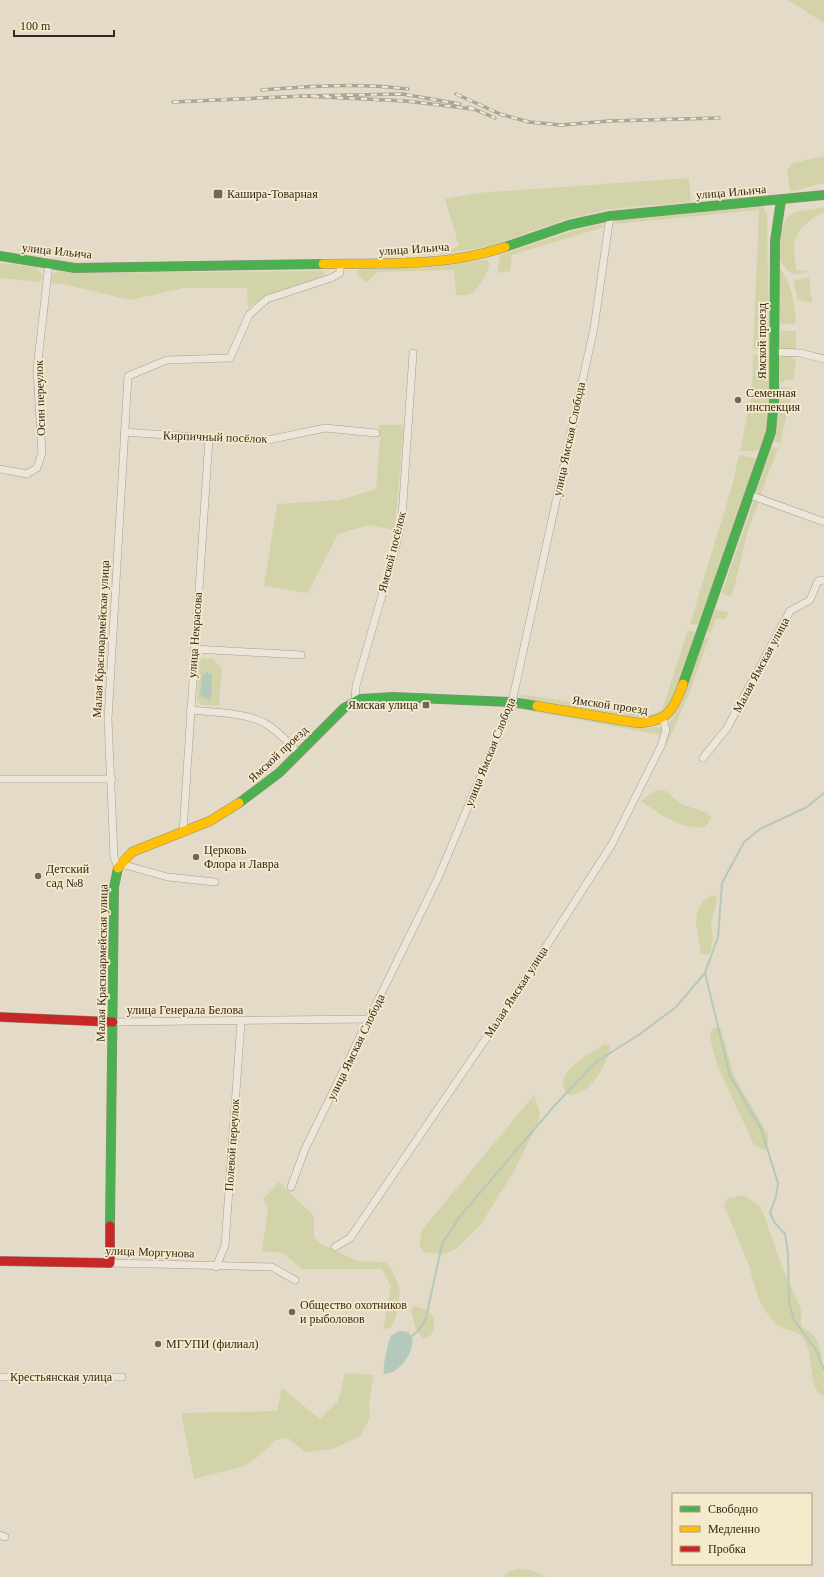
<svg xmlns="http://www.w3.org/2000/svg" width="824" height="1577" viewBox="0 0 824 1577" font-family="Georgia,serif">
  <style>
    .green { fill: #d3d3a9 }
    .water { fill: #b4c8bb }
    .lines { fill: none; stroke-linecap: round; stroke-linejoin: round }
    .stream { stroke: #b4c8bb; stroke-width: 2 }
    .street-casing { stroke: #a89f92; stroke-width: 8 }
    .fast-casing { stroke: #978f82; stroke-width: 10 }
    .slow-casing { stroke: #978f82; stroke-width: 10 }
    .jam-casing { stroke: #978f82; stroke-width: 10 }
    .street { stroke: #ebe5da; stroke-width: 7 }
    .fast { stroke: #4caf50; stroke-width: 9 }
    .slow { stroke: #ffc107; stroke-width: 9 }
    .jam { stroke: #c62828; stroke-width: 9 }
    .rail-casing { stroke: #a9a59b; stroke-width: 3.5 }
    .rail { stroke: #f6eacc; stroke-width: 2; stroke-dasharray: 6; stroke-linecap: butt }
    .poi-dot { fill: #726658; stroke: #f6eacc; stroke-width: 1.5 }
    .labels { text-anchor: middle; stroke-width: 3.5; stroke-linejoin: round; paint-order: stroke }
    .street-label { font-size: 12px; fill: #35271b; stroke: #f6eacc }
    .poi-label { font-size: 12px; fill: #35271b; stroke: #f6eacc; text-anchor: start }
  </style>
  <rect width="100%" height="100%" fill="#e3dbc8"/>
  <g class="green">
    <polygon points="788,0 824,0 824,23 791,2"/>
    <path d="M824 156V183C810 185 804 190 790 191L787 170 793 163Z"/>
    <polygon points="689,178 691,202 611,209 570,218 491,246 437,255 459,246 445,199 477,193"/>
    <polygon points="758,207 763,207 767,214 769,349 753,349 759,210 614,224 617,220"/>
    <path d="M824 207V213C817 214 813 218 808 222 790 237 794 249 796 270L809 271C797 274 794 278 786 268 782 264 780 261 779 256 781 242 779 217 796 212 805 209 815 210 824 207Z"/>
    <polygon points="601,224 604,227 512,255 510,271 497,273 500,255 572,231"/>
    <path d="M484 260 489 261C492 268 476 292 469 295 465 296 460 295 456 295L454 270 377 272 367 283 356 273 358 270 362 269 437 267Z"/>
    <polygon points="0,263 36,267 42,275 41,282 0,278"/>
    <path d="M781 270C791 283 795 305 796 321L794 324H782L780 321 779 271Z"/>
    <polygon points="57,271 74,273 323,271 326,274 311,282 267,295 248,308 247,288 183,288 130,300 63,284 51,283 52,276"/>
    <polygon points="809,277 812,303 798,300 793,281"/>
    <polygon points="781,331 796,331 796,350 780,348"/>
    <path d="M753 355H769C769 385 774 423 759 450L755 451H740L752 392Z"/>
    <polygon points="783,355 790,356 794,359 796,365 793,380 784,380 784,383 780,383 780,358"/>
    <polygon points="779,387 793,388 780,444 774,441 779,414"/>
    <polygon points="379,425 404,425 395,530 368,525 338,534 308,593 264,586 277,504 339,500 376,489 380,439"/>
    <polygon points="774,447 778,449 760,496 756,492 771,448"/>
    <polygon points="739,455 754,458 756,460 700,622 695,625 690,624 732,486"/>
    <polygon points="754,500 759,501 748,530 732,596 724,595 722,592"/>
    <polygon points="715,610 728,612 726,620 716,618 710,634 707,630"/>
    <path d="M688 630 695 632V635C689 653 676 703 662 714 655 719 646 718 638 718L525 699 520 697 518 694 652 714 662 710Z"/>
    <polygon points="707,637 709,638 688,696 667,744 666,741 669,723 679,708 704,639"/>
    <polygon points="202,658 213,659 222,668 219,706 201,705 197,701 199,662"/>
    <polygon points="516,708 640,728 661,727 662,731 661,735 519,709 513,711"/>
    <path d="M656 790 666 791 681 804 708 813 711 818 706 827C681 831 661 814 641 801Z"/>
    <path d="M711 895 715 896 717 899 711 924 713 939 710 953 705 955 701 953C698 932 688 909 711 895Z"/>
    <polygon points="717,1027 721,1030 734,1076 768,1135 768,1145 766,1151 754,1145 717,1065 710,1037 712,1029"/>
    <path d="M604 1044 610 1045C612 1056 595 1083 586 1089 580 1092 575 1095 569 1095 547 1075 591 1054 604 1044Z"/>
    <polygon points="534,1095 540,1112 538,1123 513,1173 481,1224 456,1249 444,1254 423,1252 419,1244 422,1230"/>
    <polygon points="279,1182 314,1216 314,1237 321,1244 358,1261 385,1262 392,1269 400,1290 396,1316 391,1327 383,1330 391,1286 382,1269 302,1269 283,1253 262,1251 268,1208 263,1199"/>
    <path d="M743 1195 761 1207 783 1269 801 1309V1326C805 1330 810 1331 814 1335 824 1350 824 1377 824 1396L820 1395C807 1380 815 1355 803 1338 796 1329 784 1331 776 1324 756 1304 756 1285 747 1261 740 1242 731 1224 724 1205L728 1198Z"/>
    <path d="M414 1306C432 1309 439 1319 431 1335L425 1339 422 1338 415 1327 411 1310Z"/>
    <polygon points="345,1373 374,1375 369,1402 370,1418 360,1436 333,1449 305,1452 288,1438 276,1440 260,1455 245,1466 194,1479 181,1413 277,1411 282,1388 320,1419 338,1401"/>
    <polygon points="519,1569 531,1570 547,1577 503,1577 508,1572"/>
  </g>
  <g class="water">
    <polygon points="207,672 212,675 211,698 209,700 204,698 200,694 202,676"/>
    <path d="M400 1331C427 1330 405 1374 384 1374 382 1369 388 1341 391 1336 393 1334 397 1332 400 1331Z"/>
  </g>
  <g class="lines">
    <g class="stream">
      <polyline points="824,793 807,807 760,829 744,842 722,883 718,937 705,973 730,1076 761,1129 778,1183 776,1196 770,1213 775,1223 785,1234 788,1253 789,1303 794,1320 816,1350 824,1370"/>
      <polyline points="411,1337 420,1329 426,1318 442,1244 461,1215 555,1105 596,1062 640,1034 676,1007 705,973"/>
    </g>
    <g class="street-casing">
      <g id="street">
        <polyline points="775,352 801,353 824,359"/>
        <polyline points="124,432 209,438 268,440 325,428 376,433"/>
        <polyline points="0,469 27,474 37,468 42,453 37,369 49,263"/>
        <polyline points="750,495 824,522"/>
        <polyline points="194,649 301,655"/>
        <polyline points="355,701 356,686 396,546 402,517 413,353"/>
        <path d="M190 710C210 712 250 713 266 724 278 731 288 742 298 753"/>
        <polyline points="703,758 727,728 790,611 810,600 818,581 824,580"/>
        <polyline points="0,779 112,779"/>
        <polyline points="183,832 209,438"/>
        <polyline points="121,864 168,877 215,882"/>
        <polyline points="118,868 114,857 108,719 128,376 167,360 230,358 249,315 267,299 331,278 340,273 340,265"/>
        <polyline points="113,1022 370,1019"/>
        <polyline points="291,1187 305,1149 438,878 512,702 594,328 610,216"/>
        <polyline points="335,1247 350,1238 506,1009 612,844 661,746 666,730 663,719"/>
        <polyline points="110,1263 272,1267 295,1280"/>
        <polyline points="216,1267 225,1245 241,1022"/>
        <polyline points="0,1377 122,1377"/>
        <polyline points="0,1535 5,1537"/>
      </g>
    </g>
    <g class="fast-casing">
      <g id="fast">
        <polyline points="505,247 569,225 610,216 824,195"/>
        <polyline points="0,256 75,268 323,264"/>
        <polyline points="683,684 771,432 774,401 775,241 781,200"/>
        <polyline points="239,803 279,773 344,708 360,699 393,697 512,702 537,706"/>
        <polyline points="110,1226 114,887 118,868"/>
      </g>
    </g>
    <g class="slow-casing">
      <g id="slow">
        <path d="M323 264C383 263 447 267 505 247"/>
        <path d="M537 706 638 723C667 722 674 710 683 684"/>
        <polyline points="118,868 132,852 210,821 239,803"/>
      </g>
    </g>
    <g class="jam-casing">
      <g id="jam">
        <polyline points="0,1017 113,1022"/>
        <polyline points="0,1261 110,1263 110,1226"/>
      </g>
    </g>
    <use href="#street" class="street"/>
    <use href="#fast" class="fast"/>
    <use href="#slow" class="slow"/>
    <use href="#jam" class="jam"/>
    <g class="rail-casing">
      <g id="rail">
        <path d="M262 90C313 86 356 83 408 89"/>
        <polyline points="456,94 500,114 529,122 561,125 609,121 719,118"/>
        <polyline points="173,102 303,96"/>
        <polyline points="460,104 402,94 303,96 406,101 473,109"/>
        <polyline points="469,107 495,118"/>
      </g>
    </g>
    <use href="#rail" class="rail"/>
  </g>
  <g class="poi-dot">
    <rect x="213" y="189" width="10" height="10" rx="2"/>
    <circle cx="738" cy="400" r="4"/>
    <rect x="422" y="701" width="8" height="8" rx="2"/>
    <circle cx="196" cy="857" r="4"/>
    <circle cx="38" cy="876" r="4"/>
    <circle cx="292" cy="1312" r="4"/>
    <circle cx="158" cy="1344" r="4"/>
  </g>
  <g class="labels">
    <g class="street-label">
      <text transform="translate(731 192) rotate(-5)" y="4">улица Ильича</text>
      <text transform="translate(414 249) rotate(-4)" y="4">улица Ильича</text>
      <text transform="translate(57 251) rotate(6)" y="4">улица Ильича</text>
      <text transform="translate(762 341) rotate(-90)" y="4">Ямской проезд</text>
      <text transform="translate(40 398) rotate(-92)" y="4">Осин переулок</text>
      <text transform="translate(215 437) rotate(2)" y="4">Кирпичный посёлок</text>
      <text transform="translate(569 439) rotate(-78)" y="4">улица Ямская Слобода</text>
      <text transform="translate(392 552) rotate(-76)" y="4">Ямской посёлок</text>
      <text transform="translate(195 635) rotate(-86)" y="4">улица Некрасова</text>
      <text transform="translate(101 639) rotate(-87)" y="4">Малая Красноармейская улица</text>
      <text transform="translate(761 665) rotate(-62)" y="4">Малая Ямская улица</text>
      <text transform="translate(610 705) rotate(8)" y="4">Ямской проезд</text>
      <text transform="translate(490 752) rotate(-68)" y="4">улица Ямская Слобода</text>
      <text transform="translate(278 754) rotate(-43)" y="4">Ямской проезд</text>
      <text transform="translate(102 963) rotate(-89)" y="4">Малая Красноармейская улица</text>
      <text transform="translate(516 992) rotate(-57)" y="4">Малая Ямская улица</text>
      <text x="185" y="1014">улица Генерала Белова</text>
      <text transform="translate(356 1047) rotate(-64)" y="4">улица Ямская Слобода</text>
      <text transform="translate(232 1145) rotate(-86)" y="4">Полевой переулок</text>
      <text transform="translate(150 1252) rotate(2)" y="4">улица Моргунова</text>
      <text x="61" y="1381">Крестьянская улица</text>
    </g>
    <g class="poi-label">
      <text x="227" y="198">Кашира-Товарная</text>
      <text x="746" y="397">Семенная<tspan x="746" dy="14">инспекция</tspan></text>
      <text x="418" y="709" text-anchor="end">Ямская улица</text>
      <text x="204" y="854">Церковь<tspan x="204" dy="14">Флора и Лавра</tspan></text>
      <text x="46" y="873">Детский<tspan x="46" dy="14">сад №8</tspan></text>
      <text x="300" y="1309">Общество охотников<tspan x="300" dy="14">и рыболовов</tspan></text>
      <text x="166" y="1348">МГУПИ (филиал)</text>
    </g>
  </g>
  <rect x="672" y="1493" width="140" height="72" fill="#f6eacc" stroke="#a99c85"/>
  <rect x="680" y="1506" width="20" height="6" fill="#4caf50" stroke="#a99c85"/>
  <text x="708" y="1513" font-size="12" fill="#35271b">Свободно</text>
  <rect x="680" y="1526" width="20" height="6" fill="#ffc107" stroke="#a99c85"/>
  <text x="708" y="1533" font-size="12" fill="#35271b">Медленно</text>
  <rect x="680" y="1546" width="20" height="6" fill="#c62828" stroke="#a99c85"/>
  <text x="708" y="1553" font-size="12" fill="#35271b">Пробка</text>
  <path d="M14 30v6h100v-6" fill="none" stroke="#35271b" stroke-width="2"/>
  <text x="20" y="30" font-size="12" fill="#35271b" stroke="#f6eacc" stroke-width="3" paint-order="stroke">100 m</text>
</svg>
